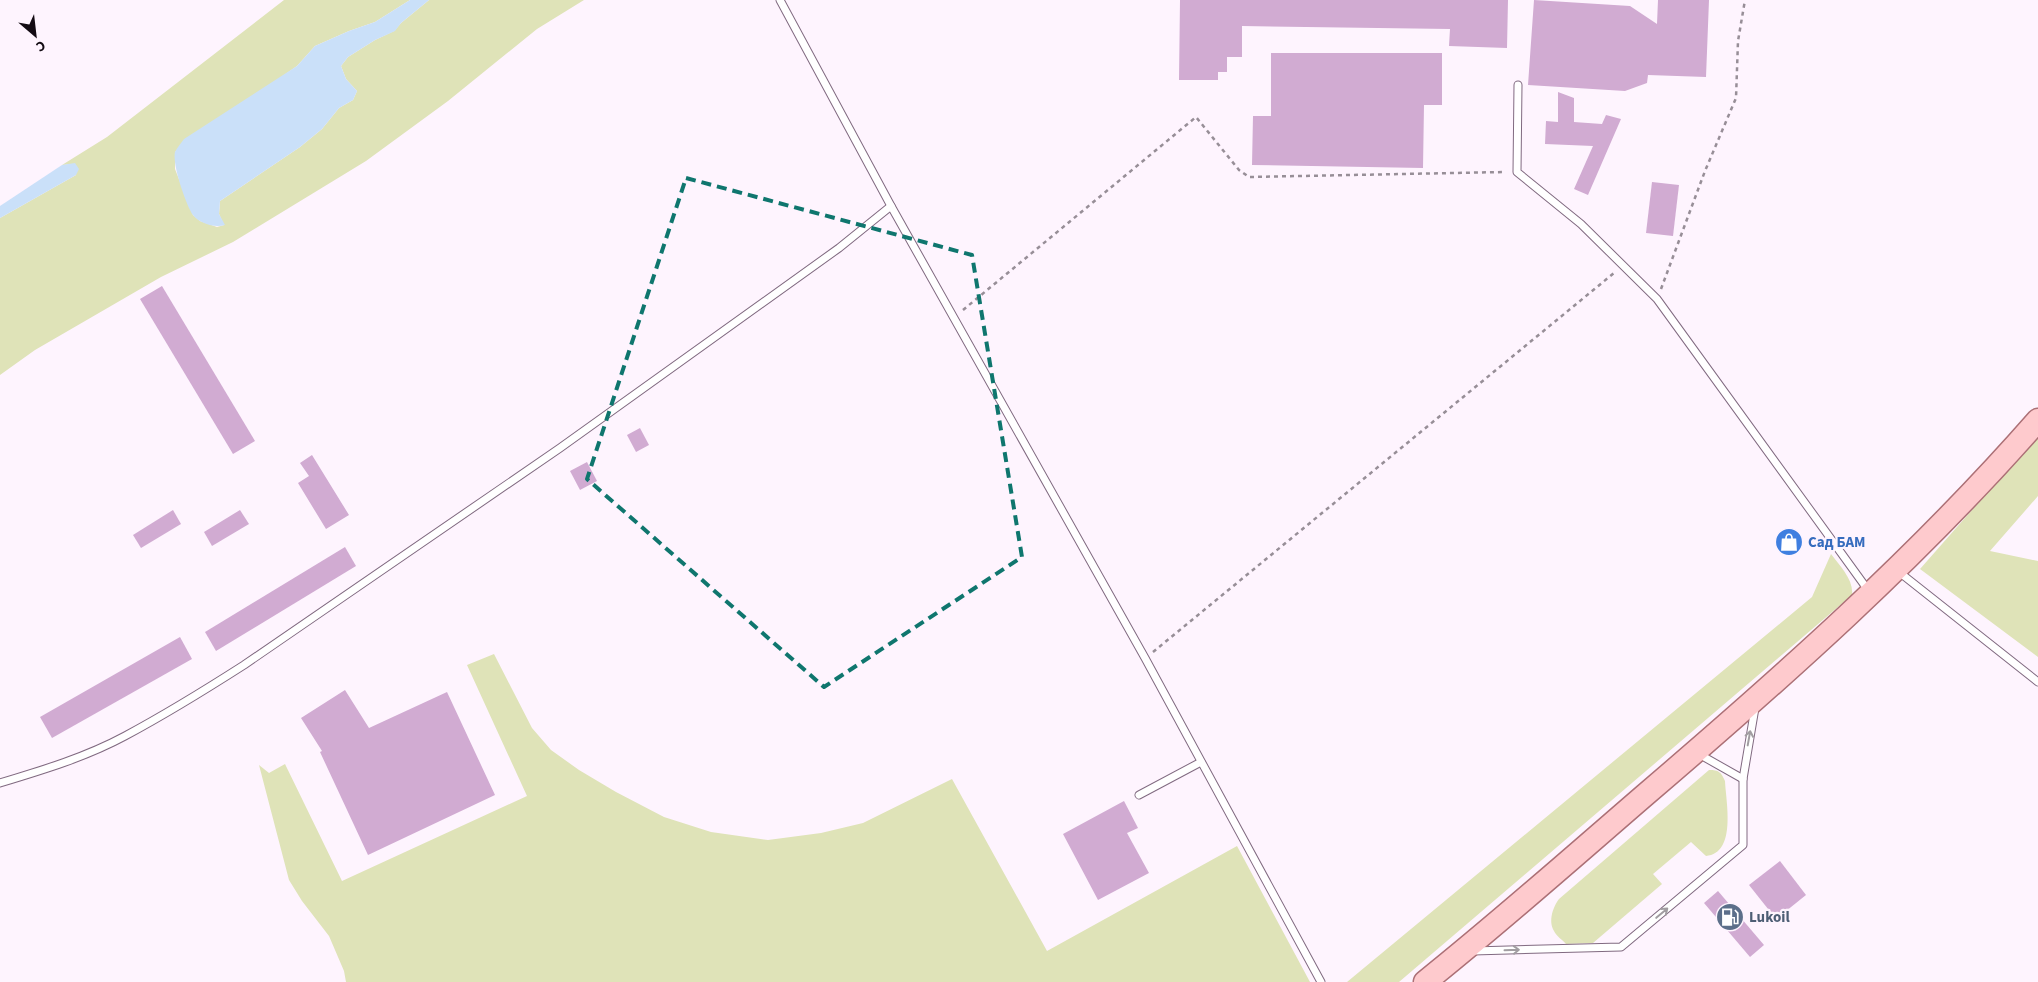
<svg xmlns="http://www.w3.org/2000/svg" width="2038" height="982" viewBox="0 0 2038 982" font-family="'Source Sans 3',sans-serif">
  <style>
    .green { fill: #dfe3b8 }
    .water { fill: #cae0f9 }
    .building { fill: #d1abd2 }
    .lines { fill: none; stroke-linecap: round; stroke-linejoin: round }
    .lane-casing { stroke: #816a81; stroke-width: 9 }
    .primary-casing { stroke: #ac7076; stroke-width: 25 }
    .path { stroke: #978e97; stroke-width: 2.5; stroke-dasharray: 4 4; stroke-linecap: butt }
    .lane { stroke: #fff; stroke-width: 7 }
    .primary { stroke: #fecacd; stroke-width: 22 }
    .oneway { stroke: #a19da1 }
    .marked { fill: none; stroke: #0f766e; stroke-width: 4; stroke-dasharray: 10 6; stroke-linejoin: round }
    .labels { text-anchor: middle; stroke-width: 4.5; stroke-linejoin: round; paint-order: stroke }
    .shop-label { font-size: 15px; font-weight: bold; fill: #366cbe; stroke: #fef4fe; text-anchor: start }
    .service-label { font-size: 15px; font-weight: bold; fill: #4e5e75; stroke: #fef4fe; text-anchor: start }
  </style>
  <rect width="100%" height="100%" fill="#fef4fe"/>
  <g class="green">
    <polygon points="284,0 410,0 375,22 349,31 315,46 297,66 175,152 175,169 193,215 200,221 217,227 224,225 219,214 220,201 300,147 322,129 339,108 353,100 357,91 346,79 341,66 348,57 375,40 394,31 401,23 429,0 584,0 537,29 448,101 366,161 233,242 161,277 35,350 0,375 0,218 76,175 75,164 62,165 107,137"/>
    <polygon points="2038,435 2038,496 1990,551 2038,561 2038,657 1920,569"/>
    <path d="M1831 554C1840 566 1854 580 1852 595L1399 982H1347L1812 597Z"/>
    <polygon points="494,654 532,728 551,750 579,770 616,792 664,817 711,832 768,840 821,833 863,823 952,779 1047,951 1237,846 1310,982 346,982 344,971 329,936 302,901 289,880 259,765 269,773 285,764 342,881 527,796 467,665"/>
    <path d="M1709 770C1719 770 1721 772 1725 781 1726 802 1737 853 1706 856L1691 842 1653 874 1662 884 1593 943 1566 944C1563 940 1556 936 1554 931 1548 921 1553 907 1559 899Z"/>
  </g>
  <g class="water">
    <path d="M410 0H429L401 23 395 31 375 40 348 57 341 66 346 79 357 91 353 100 339 108 322 129 300 147 220 201 219 214 225 225C215 228 200 224 193 215 186 205 172 164 175 152 177 148 181 143 184 139L297 66 315 46 349 31 375 22Z"/>
    <polygon points="75,163 79,169 76,175 0,218 0,206 62,165"/>
  </g>
  <g class="building">
    <polygon points="1180,0 1508,0 1507,48 1449,46 1450,29 1242,26 1242,57 1227,57 1227,72 1218,72 1218,80 1179,80"/>
    <polygon points="1534,0 1630,6 1657,24 1658,0 1709,0 1706,77 1648,75 1647,83 1625,91 1528,85"/>
    <polygon points="1271,53 1442,53 1442,105 1424,105 1423,168 1252,165 1253,116 1271,116"/>
    <polygon points="1558,92 1574,98 1574,122 1602,124 1606,115 1621,119 1588,195 1574,189 1593,146 1545,144 1546,121 1558,122"/>
    <polygon points="1652,182 1679,185 1673,236 1646,233"/>
    <polygon points="162,286 255,441 233,454 140,299"/>
    <polygon points="640,428 649,445 636,452 627,435"/>
    <polygon points="312,455 349,515 326,529 298,483 309,476 300,463"/>
    <polygon points="587,462 597,481 580,490 570,471"/>
    <polygon points="173,510 181,524 141,548 133,535"/>
    <polygon points="240,510 249,524 212,546 204,532"/>
    <polygon points="345,547 356,566 216,651 205,632"/>
    <polygon points="180,637 192,659 52,738 40,717"/>
    <polygon points="345,690 369,728 447,692 495,795 368,855 320,752 322,751 301,718"/>
    <polygon points="1124,801 1138,828 1127,833 1149,873 1098,900 1063,834"/>
    <polygon points="1780,861 1806,895 1776,919 1749,885"/>
    <polygon points="1718,891 1764,945 1750,957 1704,903"/>
  </g>
  <g class="lines">
    <g class="lane-casing">
      <g id="lane">
        <polyline points="780,0 891,206 1145,658 1321,982"/>
        <polyline points="1518,85 1517,172 1581,224 1657,299 1868,590"/>
        <polyline points="1899,572 2038,682"/>
        <polyline points="1697,753 1743,779"/>
        <path d="M0 783C43 770 86 757 125 736 166 714 205 690 244 665L560 448 839 248 891 206"/>
        <polyline points="1139,795 1201,762"/>
        <polyline points="1473,951 1621,947 1743,845 1743,779 1755,708"/>
      </g>
    </g>
    <g class="primary-casing">
      <path id="primary" d="M1425 982C1500 922 1572 858 1645 795 1783 677 1918 557 2038 420"/>
    </g>
    <g class="path">
      <polyline points="1661,289 1705,171 1736,98 1738,41 1745,0"/>
      <polyline points="963,310 1196,117 1239,170 1249,177 1505,172"/>
      <polyline points="1153,652 1614,273"/>
    </g>
    <use href="#lane" class="lane"/>
    <use href="#primary" class="primary"/>
  </g>
  <defs><path id="oneway-shaft" d="M-6 0H5M1.5-3L5.5 0L1.5 3" fill="none" stroke-width="1.6" stroke-linecap="round" stroke-linejoin="round" transform="scale(1.25)"/></defs>
  <g class="oneway">
    <use href="#oneway-shaft" transform="translate(1749 738) rotate(-80)"/>
    <use href="#oneway-shaft" transform="translate(1662 913) rotate(-40)"/>
    <use href="#oneway-shaft" transform="translate(1512 950) rotate(-2)"/>
  </g>
  <path class="marked" d="M686 178 972 255 1022 557 824 687 587 479Z"/>
  <defs>
    <g id="shop-disc" transform="scale(1.4375)"><circle r="9.5" fill="#3f7fe0" stroke="#fef4fe"/><path d="M-5-2.5h2.3a2.7 3.5 0 0 1 5.4 0H5L5.5 6h-11ZM-1.5-2.5h3a1.5 2.3 0 0 0-3 0Z" fill="#fff"/></g>
    <g id="fuel-disc" transform="scale(1.4375)"><circle r="9.5" fill="#5c6f8a" stroke="#fef4fe"/><path d="M-5.5-6h7V0h2V4h1.3V-2.5L3-4.5l.8-.8L6-3V5H2.5V1h-1V6h-7ZM-4.2-4.7v3.2H.2V-4.7Z" fill="#fff"/></g>
  </defs>
  <g fill-rule="evenodd">
    <use href="#shop-disc" x="1789" y="542"/>
    <use href="#fuel-disc" x="1730" y="917"/>
  </g>
  <g class="labels">
    <g class="shop-label">
      <text x="1808" y="547">Сад БАМ</text>
    </g>
    <g class="service-label">
      <text x="1749" y="922">Lukoil</text>
    </g>
  </g>
  <g transform="translate(35 35) rotate(152)" stroke="#fef4fe" stroke-width="4" paint-order="stroke">
  <path d="M0-4L9 19L0 12L-9 19Z" fill="#130b13"/>
  <text y="-8" font-size="14" font-weight="bold" text-anchor="middle" fill="#130b13">С</text>
  </g>
</svg>
